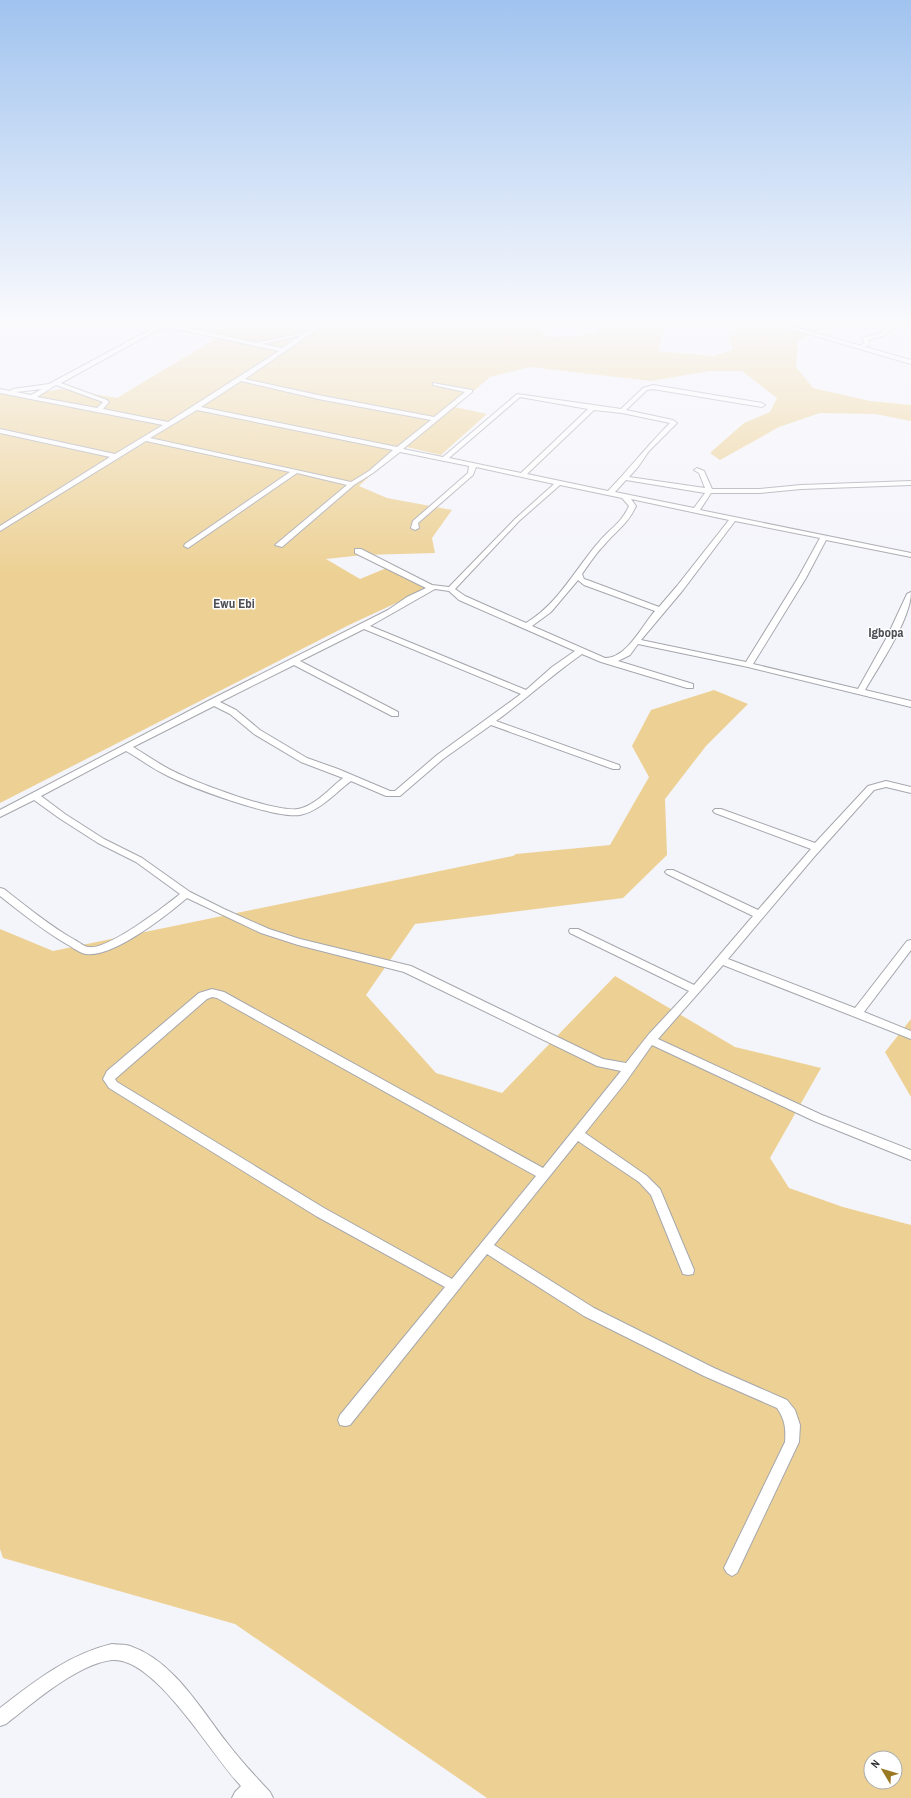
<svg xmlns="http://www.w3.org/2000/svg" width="911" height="1798" viewBox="0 0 911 1798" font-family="'Archivo Narrow',sans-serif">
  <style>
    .green { fill: #edd194; fill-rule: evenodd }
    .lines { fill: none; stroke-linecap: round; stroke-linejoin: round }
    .minor-casing { stroke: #a6a7ad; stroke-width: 2 }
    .tertiary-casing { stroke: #a6a7ad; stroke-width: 2 }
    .minor { fill: #fff; fill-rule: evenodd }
    .tertiary { fill: #fff; fill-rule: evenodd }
    .labels { text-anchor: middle; stroke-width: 3; stroke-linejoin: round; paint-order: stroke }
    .far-quarter-label { font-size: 13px; font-weight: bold; fill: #4e4f54; stroke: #fff }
  </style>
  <rect width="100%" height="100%" fill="#f4f4fb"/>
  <g class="green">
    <polygon points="157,324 511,324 539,329 549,337 578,336 593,334 604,324 666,324 658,351 713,356 733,350 729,339 738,329 739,324 836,324 798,340 796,367 813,388 870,401 911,405 911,421 875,414 820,413 779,427 720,460 710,453 744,423 770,412 777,398 742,371 710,371 651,381 530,367 490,377 455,407 487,414 441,455 402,446 359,486 387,498 452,510 432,538 435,553 363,555 326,559 360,579 389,567 435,585 349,625 0,803 0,392 33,394 61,389 117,398 215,339 186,329"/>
    <path d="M714 690 748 704 706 746 665 799 667 855 623 898 415 924 366 995 436 1073 502 1093 615 976 735 1047 821 1068 770 1158 789 1188 843 1207 911 1225V1798H487L235 1624 3 1558 0 1549V929L53 951 513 856 516 854 610 845 649 777 632 746 651 710ZM871 1758H895V1782H871Z"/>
    <polygon points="911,1019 911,1097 885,1052"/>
  </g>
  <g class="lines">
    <g class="minor-casing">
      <g id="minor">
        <polygon points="0,324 4,324 0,326"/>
        <path d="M145 324 185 327 256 343 307 332 320 324H325L245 379 318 395 434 417 465 392 433 385V383L472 390V392L403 449 443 457 517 394 621 409 643 388 653 385 762 403 765 405 762 407 653 389 647 390 626 410 673 420 677 423 649 451 638 467 629 477 705 488 699 473 694 470 697 468 704 471 712 489H760L801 485 911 481V485L801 489 760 493H711L700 510 911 553V557L826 540 806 578 753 664 858 689 887 637 907 594 911 592C911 619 879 666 865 690L911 701V707L748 667 638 644 630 655 618 661 693 684V688H687L601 662 582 654C552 675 525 700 496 721L619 765 620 767 619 769H613L491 725 443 759 400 796H386L351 781C335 793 320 811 300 815 275 819 192 788 168 776 153 769 140 759 126 751L41 796 65 814 104 839 142 858 190 892 224 909 269 929 300 939 411 966 603 1059 626 1063 649 1034 689 991 570 933 569 931 570 929H578L694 985 753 916 667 874 665 872 667 870H673L758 910 811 849 715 813 713 811 715 809H721L815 843 868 786 886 781 911 787V793L886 787 874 790 814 857 728 959 855 1008 907 941 911 940V950L864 1012 911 1031V1039L723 965 658 1039 822 1115 911 1150V1160L814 1121 652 1045 625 1083 585 1133 647 1176 660 1189 694 1270 693 1274 688 1275 683 1274 651 1195 639 1182 578 1141 494 1245 594 1308 714 1368 787 1400 795 1410 800 1425 799 1442 737 1573 732 1576 727 1573 724 1568 785 1442C786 1428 785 1420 777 1408L704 1376 584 1316 487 1254 350 1425 345 1426 340 1425 338 1420 340 1415 445 1287 316 1216 109 1088 103 1079 107 1071 199 993 212 989 224 992 543 1168 621 1071 597 1066 404 972 298 945 261 933 187 898C167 915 113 958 86 954 80 953 75 949 70 946 45 932 23 914 0 896V888L4 889C27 907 50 926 75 940 79 942 84 947 89 947 108 950 164 907 180 894L136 862 98 843 59 818 34 800 0 817V810L210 700 388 610 407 597 426 588 355 553V549H361L432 585 449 587 515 519 554 484 476 467 473 475 418 523 419 528 415 530 411 528 413 521 468 473 469 466 400 452 373 473 354 485 282 547 275 545 347 485 297 473 188 548 184 546 185 544 290 472 146 441 0 531V526L110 457 0 433V429L115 454 163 425 0 393V389L10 391 13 389 49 384 155 327 145 325ZM161 328 185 331 279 351 168 422 103 409 109 402 107 400 61 383ZM302 335 282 348 262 344ZM241 381 318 399 431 420 397 447 201 407ZM56 385 103 402 97 408 37 397ZM42 389 31 395 16 392ZM520 397 588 409 521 473 449 458ZM197 410 393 450 369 471 351 482 150 438ZM594 410 622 413 670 423C648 445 629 469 608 491L527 474ZM626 480 705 493 694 508 615 492ZM560 485 622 498 629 506C621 524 609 529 598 543 574 571 558 604 526 623L465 596 455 589 519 521ZM631 499 729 520 677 586 659 607 590 581 584 579 582 574C589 564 596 553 605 544 617 530 628 524 636 506ZM735 521 820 538 798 578 746 662 641 640 683 590ZM578 580 584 585 655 611C641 627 627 658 605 658L532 626 551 612ZM435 589 449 591 459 600 575 651 552 667 526 690 370 626ZM364 629 521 694 437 755 395 791H390L338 769 307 758 260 730 236 710 220 702 294 665 392 716H398V712L300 661ZM214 706 230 714 254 734 301 762 343 778C330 788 315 806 298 809 276 813 197 783 175 772 160 765 147 755 133 747ZM212 997 217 998 536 1176 452 1279 324 1208 117 1082 115 1079 207 999Z"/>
        <polygon points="892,324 898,324 883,336 868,340 870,345 859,348 859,346 865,343 862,338 879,334"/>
        <polygon points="898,324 911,324 911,328 899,325"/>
        <path d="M112 1644C118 1645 125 1644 130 1646 174 1661 201 1710 228 1744 241 1761 255 1776 270 1792L273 1798H232L235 1792 241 1786C212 1756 155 1656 112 1660 77 1664 33 1703 6 1724L0 1726V1708C35 1681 69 1654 112 1644Z"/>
      </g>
    </g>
    <g class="tertiary-casing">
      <polygon id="tertiary" points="774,324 784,324 911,360 911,364"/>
    </g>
    <use href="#minor" class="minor"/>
    <use href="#tertiary" class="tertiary"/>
  </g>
  <linearGradient id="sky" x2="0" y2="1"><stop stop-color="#a0c3ef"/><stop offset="0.56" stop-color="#fafafd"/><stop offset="1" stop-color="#fafafd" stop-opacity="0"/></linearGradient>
  <rect width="911" height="575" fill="url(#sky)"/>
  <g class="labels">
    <g class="far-quarter-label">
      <text x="234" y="608">Ewu Ebi</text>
      <text x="886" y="637">Igbopa</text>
    </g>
  </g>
  <g transform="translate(883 1770) rotate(308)"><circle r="19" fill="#ffffff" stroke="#acadad"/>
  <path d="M0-3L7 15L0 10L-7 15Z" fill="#9a7923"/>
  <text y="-6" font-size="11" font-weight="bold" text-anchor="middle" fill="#303133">N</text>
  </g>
</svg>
